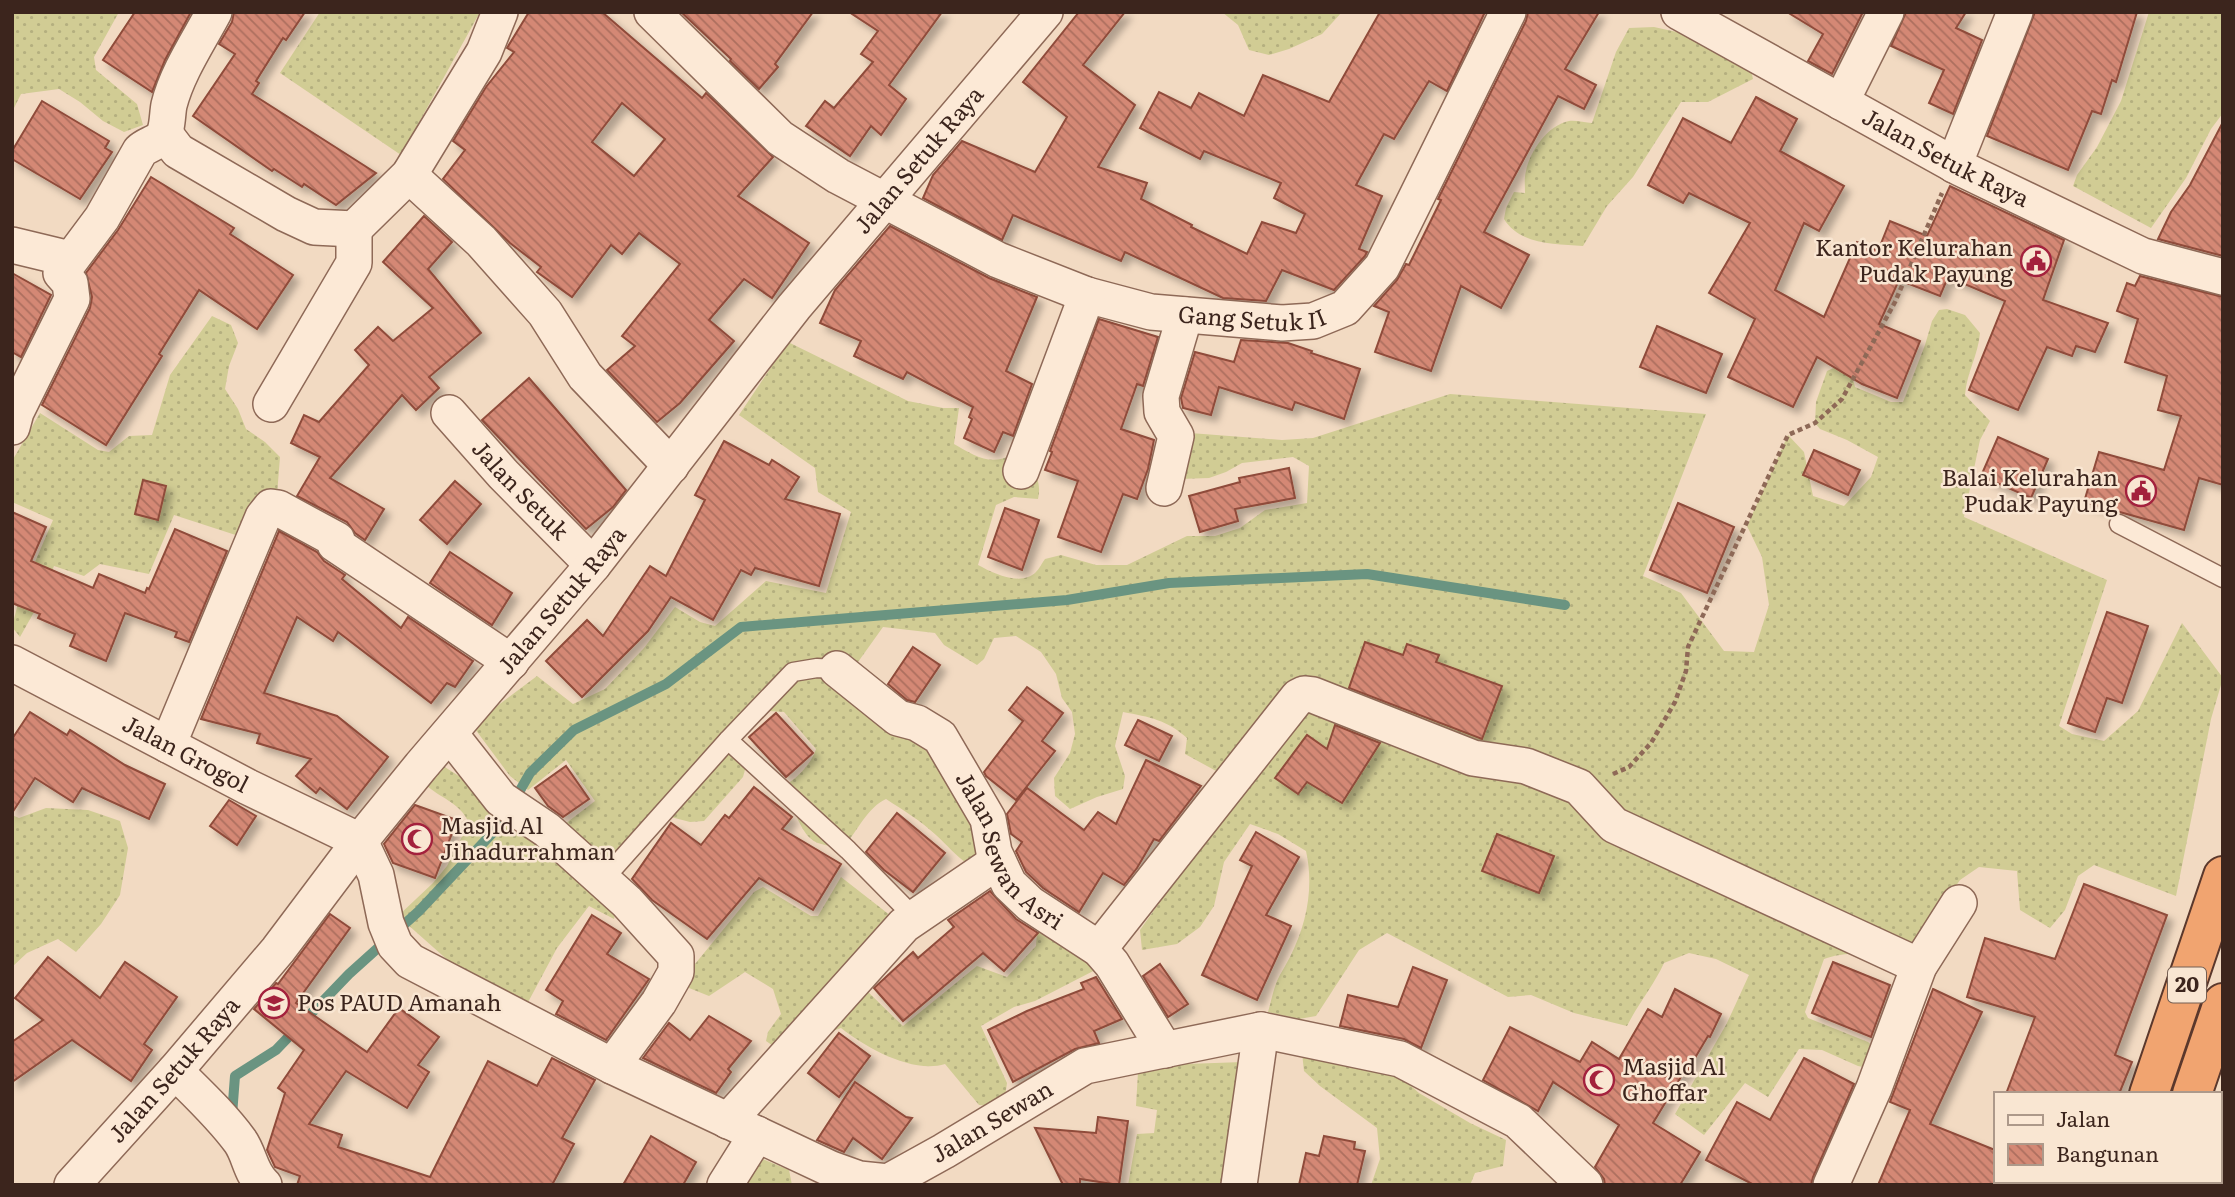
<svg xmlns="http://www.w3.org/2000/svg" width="2235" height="1197" viewBox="0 0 2235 1197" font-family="Literata,serif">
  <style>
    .grass { fill: url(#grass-dots) }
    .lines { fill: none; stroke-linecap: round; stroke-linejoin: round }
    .stream { stroke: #6a9481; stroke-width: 10 }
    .building { fill: url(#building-back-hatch); stroke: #8f4b3a; stroke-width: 2; fill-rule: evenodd; filter: url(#shadow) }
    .service-casing { stroke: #8e6957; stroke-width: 21 }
    .minor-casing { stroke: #8e6957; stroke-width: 38 }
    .trunk-casing { stroke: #5b382c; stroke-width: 42 }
    .path { stroke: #8e6957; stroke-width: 4.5; stroke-dasharray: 5 3.5; stroke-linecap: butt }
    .service { stroke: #fce9d6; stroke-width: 18 }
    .minor { stroke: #fce9d6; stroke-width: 35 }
    .trunk { stroke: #f1a470; stroke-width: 38 }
    .labels { text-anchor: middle; stroke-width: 5; stroke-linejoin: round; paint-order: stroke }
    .shield { fill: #f9e6d2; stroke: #755f53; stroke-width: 2 }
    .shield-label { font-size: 21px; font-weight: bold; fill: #3c251d }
    .street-label { font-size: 23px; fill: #3c251d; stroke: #f9e6d2 }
    .poi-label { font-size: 23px; fill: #3c251d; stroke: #f9e6d2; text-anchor: start }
  </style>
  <defs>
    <pattern id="grass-dots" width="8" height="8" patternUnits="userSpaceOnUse" patternTransform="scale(1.75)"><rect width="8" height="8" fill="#d1cc94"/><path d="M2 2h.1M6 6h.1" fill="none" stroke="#b4af7f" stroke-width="1.8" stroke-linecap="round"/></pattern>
    <pattern id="building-back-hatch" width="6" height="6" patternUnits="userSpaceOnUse" patternTransform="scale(1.75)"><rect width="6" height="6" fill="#d48874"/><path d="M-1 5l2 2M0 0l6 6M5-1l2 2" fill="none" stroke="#ad6f5f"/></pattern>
    <filter id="shadow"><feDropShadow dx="6" dy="6" stdDeviation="3.5" flood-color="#0004"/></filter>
  </defs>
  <rect width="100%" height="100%" fill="#f2dac2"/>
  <g class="grass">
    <polygon points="12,12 119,12 94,57 96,70 137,104 143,125 124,132 103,121 80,102 59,89 21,94 12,112"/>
    <polygon points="320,12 480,12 401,155 280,73"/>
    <polygon points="1222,12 1342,12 1322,34 1289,49 1269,55 1249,50 1238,25"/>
    <polygon points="2149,12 2223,12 2223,113 2211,129 2186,178 2151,228 2073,186 2077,175 2097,147 2121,101"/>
    <path d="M1654 27 1686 34 1749 62 1753 79 1708 102H1681L1633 177 1607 206 1583 246C1555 244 1520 245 1504 219L1506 208 1514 192 1525 193C1525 186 1524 178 1526 171 1530 151 1548 125 1569 121 1576 120 1585 123 1592 123L1616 52 1629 28Z"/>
    <path d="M1947 309 1965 315 1980 333C1978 356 1967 371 1965 395L1990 421 1980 440 1964 517 2107 580 2059 726 2072 734 2104 741 2138 711 2182 623 2223 678 2211 719 2176 896 2094 865 2078 876 2065 910 2050 928 2020 910 2017 871 1979 867 1960 880 1899 969C1869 957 1857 948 1824 959L1805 1012 1808 1018 1868 1042 1880 1052 1873 1069 1858 1066 1822 1050 1799 1049 1768 1097 1745 1083 1704 1135 1675 1114 1727 1023 1749 975 1716 959 1689 953 1664 963C1654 985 1638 1004 1627 1026L1574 1013 1531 995 1508 997 1387 933 1359 950 1316 1016 1299 1019 1268 1012C1271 1002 1273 991 1277 981 1281 972 1286 965 1290 957 1307 923 1314 887 1306 851L1278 834 1250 824 1224 862 1214 906 1200 927 1177 944 1142 950 1140 930 1162 899 1218 772 1185 754 1187 738C1167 720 1150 717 1123 712L1115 746 1125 776 1123 789 1097 797 1070 809 1055 796 1054 778 1070 753 1075 734 1072 712 1062 698 1056 674 1041 652 1016 636 994 638 984 659 977 665 944 645 935 633 883 627 858 662 848 671 923 743 975 823 979 855 969 865C956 856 947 845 936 835 921 821 903 810 886 799 868 807 857 831 844 847 833 846 818 846 810 838 799 828 789 799 786 785 799 776 811 764 816 749L784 712 768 711 755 723 730 739 749 755 743 777 704 821 690 822 667 816 615 863 600 865 561 827 595 801 566 760 528 790 510 776 472 725 537 676 573 704 605 689 644 648 675 607 700 622 715 626 766 581 826 593 851 512 818 492 815 468 739 415 788 342 908 401 943 408H959L954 444C975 456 991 467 1013 454 1030 469 1043 475 1038 499L1014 497 996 505 978 565C993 573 1021 587 1036 572 1039 569 1042 563 1045 559L1061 555 1096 565H1127L1187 536H1215L1240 528 1265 510 1307 503 1309 466 1293 457 1242 463 1226 472 1209 478 1180 479 1164 431 1282 440 1313 438 1450 394 1706 414 1643 576 1681 593 1724 651 1754 652 1769 605 1762 557 1747 526 1788 435 1804 452 1813 496 1844 506 1871 477 1878 457 1847 440 1820 429 1815 423 1816 402 1827 371 1842 364 1851 371 1855 387 1891 402H1903L1925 345 1932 321 1939 310Z"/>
    <polygon points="212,316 231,325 238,343 229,366 225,389 238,409 246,429 265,442 280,457 277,495 251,540 174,515 149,574 100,564 84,576 54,566 38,605 20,637 12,627 19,599 53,520 12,502 12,461 40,413 98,450 109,452 129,436 152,435 170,375"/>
    <path d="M440 764 462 778 469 787 617 905 614 919 589 906 557 948 526 1006 460 971 398 916 433 883 447 866 469 823C460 803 444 800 427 786L428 774Z"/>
    <polygon points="46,808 88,810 120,821 128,848 120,895 101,924 76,952 58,939 27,953 12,967 12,815 19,818"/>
    <path d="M841 877 900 923 863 987 903 1026 977 966 1007 977 1036 946 1037 933 1041 925 1103 966 1035 1001 1014 1007 981 1026 1007 1083 1005 1097 991 1106 979 1105 945 1064C913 1074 866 1048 841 1028L779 1050 766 1041 768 1032 781 1014 773 989 745 972 709 996 689 988 688 978 695 964 754 892 763 887 811 916H818Z"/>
    <polygon points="1302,1053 1377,1070 1402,1078 1419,1093 1470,1123 1506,1140 1503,1166 1475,1173 1470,1185 1371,1185 1380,1159 1377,1128 1320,1086 1304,1071"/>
    <polygon points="1243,1062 1222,1185 1128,1185 1137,1134 1154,1133 1157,1110 1136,1106 1138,1072 1186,1064"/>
    <polygon points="741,1150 789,1170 792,1185 711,1185"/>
  </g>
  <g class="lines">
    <polyline class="stream" points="232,1115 235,1076 276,1050 349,974 419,911 500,825 530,773 574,730 666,684 741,627 1067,600 1169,583 1367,574 1565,605"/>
  </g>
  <g class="building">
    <polygon points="135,12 191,12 165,60 152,92 103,60"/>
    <polygon points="234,12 305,12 286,40 283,38 256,81 259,83 252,94 376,173 336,205 304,184 302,187 274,169 272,171 193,116 235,54 219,44 232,22"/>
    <path d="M529 12H602L702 98 706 93 773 157 738 196 809 243 772 298 744 279 709 320 734 341 680 403 657 422 607 370 635 346 622 336 680 264 639 233 622 254 611 245 572 297 537 272 541 267 510 243 443 179 465 150 453 141 486 87 514 52 507 48ZM622 103 665 139 634 176 592 142Z"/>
    <polygon points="681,12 813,12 775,64 778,67 759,89 730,61 731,59"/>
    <polygon points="849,12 942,12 889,85 906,99 881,135 871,126 850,156 806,126 825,101 834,108 873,62 861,54 878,31"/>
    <polygon points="1079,12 1125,12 1083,65 1135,105 1098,167 1147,183 1141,199 1192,225 1191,227 1247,254 1262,222 1296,233 1305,214 1274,198 1281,183 1204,151 1200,159 1140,128 1159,92 1191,108 1199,93 1244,116 1263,75 1329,102 1380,12 1485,12 1447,91 1429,81 1394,139 1384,134 1356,185 1382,196 1359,249 1367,252 1365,256 1334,290 1282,270 1266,301 1223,298 1125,252 1121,261 1013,215 1002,240 923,198 933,175 962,141 1035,172 1067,117 1023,82"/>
    <polygon points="1528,12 1599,12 1565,69 1596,85 1584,109 1558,96 1484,232 1529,255 1501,308 1461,286 1431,371 1375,352 1389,312 1374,306 1397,280 1406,264 1409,265 1441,200 1438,199 1526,21"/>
    <polygon points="1787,12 1863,12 1832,74 1808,61 1823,34"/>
    <polygon points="1906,12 1966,12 1956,28 1982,40 1953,114 1929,103 1944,70 1891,46"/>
    <polygon points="2035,12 2137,12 2116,82 2112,80 2101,114 2092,111 2068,170 1987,136"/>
    <polygon points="1756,97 1797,119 1780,151 1844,186 1819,231 1804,223 1775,290 1824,317 1857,242 1878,251 1890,221 1927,236 1950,186 2064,240 2043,300 2108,323 2095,352 2076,346 2072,356 2047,347 2018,410 1969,390 2005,301 1948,277 1940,296 1899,280 1879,324 1920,341 1897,398 1862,384 1817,357 1793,407 1728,377 1755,319 1709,293 1750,223 1689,193 1683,203 1648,185 1683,118 1731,143"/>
    <polygon points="42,101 109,141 105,148 112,152 80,199 12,159 12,151"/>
    <polygon points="2223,122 2223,256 2158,239 2171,212 2190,185"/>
    <polygon points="151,177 234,228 230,234 293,275 257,329 199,290 159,354 162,356 106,445 42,405 90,308 92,297 86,273 118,230"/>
    <polygon points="424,216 452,242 428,269 481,333 429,377 439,388 416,410 402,395 330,478 384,509 365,540 355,533 347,522 297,496 320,457 291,443 304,415 319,422 369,365 355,350 378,327 393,341 433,308 383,262"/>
    <polygon points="890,226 989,278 1037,297 1006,371 1032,384 1013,436 1003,432 994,452 964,438 972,419 969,417 973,407 907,372 903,379 854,356 861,341 820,323 835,290"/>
    <polygon points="12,273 51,295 21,357 12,352"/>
    <polygon points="2140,276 2223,297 2223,485 2199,478 2184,530 2084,502 2099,452 2164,470 2181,416 2158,410 2167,376 2125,362 2138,319 2117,311 2127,283 2135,286"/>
    <polygon points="1099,319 1158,337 1143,386 1137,384 1121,429 1154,440 1148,469 1137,499 1123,494 1101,552 1058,537 1078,481 1045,470 1052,452 1050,451"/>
    <polygon points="1657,326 1722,354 1706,393 1640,367"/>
    <polygon points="1241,340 1288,343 1312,351 1311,353 1360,369 1344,419 1295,402 1292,410 1219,387 1211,415 1183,408 1181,398 1195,352 1234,362"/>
    <polygon points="529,378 626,490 613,507 586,529 482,420"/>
    <polygon points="1998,437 2048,459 2031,498 1981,476"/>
    <polygon points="724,441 769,465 772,460 799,477 785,499 840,514 819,586 755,568 751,575 741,570 713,620 671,597 648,631 582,697 546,661 587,620 603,636 650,566 666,576 705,500 695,495"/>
    <polygon points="1814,450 1860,470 1848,495 1803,475"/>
    <polygon points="1289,468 1295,498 1235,509 1238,521 1200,532 1189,496 1240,482 1239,478"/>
    <polygon points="143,480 166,486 158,520 135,514"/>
    <polygon points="455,481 481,504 447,544 420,520"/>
    <polygon points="1678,503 1734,527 1707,593 1650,570"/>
    <polygon points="1005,508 1039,520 1022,570 988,557"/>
    <polygon points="12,512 46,527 31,561 93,588 99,574 145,593 147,588 149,589 175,529 227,551 189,642 175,637 177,632 125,613 106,661 70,646 75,634 38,618 40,614 12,603"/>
    <polygon points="279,531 317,552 324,561 345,575 342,579 401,628 408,617 473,661 455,687 447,683 431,703 338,632 333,641 297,617 264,693 337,716 388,757 347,809 320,788 316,793 296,776 311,759 257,743 260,734 201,719"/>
    <polygon points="450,552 512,593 492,625 430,583"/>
    <polygon points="2107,612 2148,626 2122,703 2107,698 2095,732 2068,723"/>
    <polygon points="1365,642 1403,655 1407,644 1439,655 1436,662 1502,686 1482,739 1349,688"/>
    <polygon points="913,647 940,665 915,702 907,700 888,684"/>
    <polygon points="1027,687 1063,713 1042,741 1055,751 1016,800 986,776 984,772 1023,721 1009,710"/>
    <polygon points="30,712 67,735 70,730 125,765 165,784 149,819 82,788 73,802 35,778 12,813 12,739"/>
    <polygon points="776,713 813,753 786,777 749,737"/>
    <polygon points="1138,720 1172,736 1159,761 1125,745"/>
    <polygon points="1335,725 1380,743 1342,803 1307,782 1298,794 1275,778 1307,735 1327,749"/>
    <polygon points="1146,760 1201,786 1159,841 1154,839 1137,868 1124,885 1103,873 1079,912 1043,888 1026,872 1016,851 1022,842 1011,834 1007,814 1027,788 1084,830 1098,812 1116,824"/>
    <polygon points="566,766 589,799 563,817 548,806 535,788"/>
    <polygon points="754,787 792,817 782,829 841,864 813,910 759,878 707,939 652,900 632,879 671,823 701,845 725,815 729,818"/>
    <polygon points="229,800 256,816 237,845 210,826"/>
    <polygon points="415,805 457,820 435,878 393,863 384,844"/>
    <polygon points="897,813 945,853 913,892 884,870 866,852"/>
    <polygon points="1256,832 1299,857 1266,915 1291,926 1257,1000 1202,975 1252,866 1240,860"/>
    <polygon points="1497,834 1554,856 1539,893 1482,871"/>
    <polygon points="2084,884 2167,915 2115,1055 2132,1062 2119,1094 2006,1094 2035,1017 1967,997 1985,938 2055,959"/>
    <polygon points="990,891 1016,919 1038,933 1004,971 983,953 903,1021 874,988 913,952 918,958 954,927 948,920"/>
    <polygon points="330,914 350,928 296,1003 367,1052 399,1008 439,1037 418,1065 429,1072 407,1108 346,1071 309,1124 342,1135 338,1147 430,1177 488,1061 537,1086 552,1058 595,1080 562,1138 574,1144 552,1185 297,1185 300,1176 275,1167 267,1150 285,1093 278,1088 304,1050 254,1009 276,983 278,984"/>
    <polygon points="592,915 621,933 607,954 649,979 606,1040 556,1014 563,1001 546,990"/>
    <polygon points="48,957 100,998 125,962 177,997 144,1044 152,1050 131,1081 72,1040 12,1082 12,1042 43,1020 15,998"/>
    <polygon points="1833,962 1890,985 1871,1037 1812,1013"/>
    <polygon points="1160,964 1188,1004 1168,1017 1143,976"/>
    <polygon points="1413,967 1447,980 1421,1048 1404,1039 1340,1026 1348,995 1398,1007"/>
    <polygon points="1096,977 1122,1019 1094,1031 1099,1043 1075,1049 1013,1082 988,1030 1027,1011 1084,989 1081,983"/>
    <polygon points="1675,989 1721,1014 1710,1037 1708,1036 1686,1073 1684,1072 1653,1123 1700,1152 1680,1185 1605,1185 1604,1179 1595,1167 1619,1125 1553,1082 1538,1111 1483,1080 1510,1027 1580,1062 1592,1042 1619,1059 1648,1009 1662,1017"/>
    <polygon points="1933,989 1982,1012 1930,1124 1995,1150 1995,1185 1878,1185 1910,1110 1890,1102"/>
    <polygon points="709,1016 751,1041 728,1069 731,1072 716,1093 643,1058 669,1023 690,1040"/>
    <polygon points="839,1033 870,1056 839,1097 808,1073"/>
    <polygon points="1804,1058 1854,1084 1813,1177 1811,1185 1754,1185 1706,1160 1737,1102 1770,1120"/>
    <polygon points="855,1082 906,1117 912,1118 882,1159 853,1138 844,1152 817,1140"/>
    <polygon points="1098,1117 1128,1121 1119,1185 1080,1179 1080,1185 1063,1185 1035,1128 1096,1133"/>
    <polygon points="651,1136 696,1162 683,1185 623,1185"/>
    <polygon points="1324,1136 1355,1142 1354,1149 1365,1151 1357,1185 1299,1185 1306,1153 1319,1156"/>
  </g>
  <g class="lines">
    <g class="service-casing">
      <g id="service">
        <polyline points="2119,524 2223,578"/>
        <polyline points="728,740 848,850 914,917"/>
        <polyline points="603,880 728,740 793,672 817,668 837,669"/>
      </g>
    </g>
    <g class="minor-casing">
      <g id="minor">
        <path id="s1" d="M652 12 780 138 838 176 998 260 1087 295 1151 312 1282 323 1313 321 1345 308 1382 267 1508 12"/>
        <path id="s2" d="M1679 12 1960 168 2143 256 2223 277"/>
        <polyline points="1841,102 1886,12"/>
        <polyline points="165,134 178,151 286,214 314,227 354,229 409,175 484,52 500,12"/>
        <polyline points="1954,165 2015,12"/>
        <polyline points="409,175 481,241 545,313 585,376 671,466"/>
        <polyline points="12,245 70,259"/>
        <polyline points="271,404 354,263 354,229"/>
        <path id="s3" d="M449 413 503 474 593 565"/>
        <path d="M12 427 16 412 72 299 70 283 61 273 102 218 140 151C146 145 157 143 162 137 168 129 167 115 169 105 177 73 198 42 214 12"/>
        <polyline points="1021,471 1087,295"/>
        <polyline points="1164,488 1176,436 1162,412 1161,396 1185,315"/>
        <path id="s4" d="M12 663 248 787 360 841 376 875 386 923 395 945 410 961 612 1066 831 1169 859 1179 888 1182 944 1151 1085 1066 1261 1030 1400 1059 1518 1121 1585 1185"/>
        <path id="s5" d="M837 669 898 718 917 723 940 737 988 819 994 852 1009 884 1030 904 1099 949 1112 964 1165 1050"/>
        <polyline points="450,734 501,799 547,830 627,902 676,956 676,972 659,1002 612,1066"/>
        <polyline points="168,745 263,517 271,507 278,508 337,540 335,544 511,662"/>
        <polyline points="1099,949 1298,697 1304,694 1313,695 1473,758 1526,766 1579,787 1614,825 1919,966"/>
        <path d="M175 1071C197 1093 221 1115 240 1141 250 1155 250 1173 264 1185"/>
        <polyline points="728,1121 904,925 998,861"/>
        <polyline points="2219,1157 2223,1158"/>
        <path id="s6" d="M72 1185 175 1071 278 950 360 841 421 766 593 565 794 307 1045 12"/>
        <polyline points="725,1185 757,1134"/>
        <polyline points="1239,1185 1261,1030"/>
        <polyline points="1831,1185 1874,1088 1919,966 1959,903"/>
      </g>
    </g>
    <g class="trunk-casing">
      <g id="trunk">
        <polyline points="2149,1094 2223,876"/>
        <polyline points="2192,1094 2223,1003"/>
        <polyline points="2119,1185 2120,1181"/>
        <polyline points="2162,1185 2163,1181"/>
      </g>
    </g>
    <polyline class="path" points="1613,774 1629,767 1651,743 1675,702 1686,671 1688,647 1788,435 1815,423 1842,399 1895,302 1942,193"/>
    <use href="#service" class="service"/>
    <use href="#minor" class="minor"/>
    <use href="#trunk" class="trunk"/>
  </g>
  <defs>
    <g id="civic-ring" transform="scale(1.575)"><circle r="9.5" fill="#f9e6d2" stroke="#a3213d" stroke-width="1.5"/><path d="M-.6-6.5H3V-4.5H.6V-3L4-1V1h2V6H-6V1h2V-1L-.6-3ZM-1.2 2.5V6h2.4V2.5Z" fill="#a3213d"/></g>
    <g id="mosque-ring" transform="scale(1.575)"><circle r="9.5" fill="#f9e6d2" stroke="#a3213d" stroke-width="1.5"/><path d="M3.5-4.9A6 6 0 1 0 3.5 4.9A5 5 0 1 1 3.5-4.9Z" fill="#a3213d"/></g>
    <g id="school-ring" transform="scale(1.575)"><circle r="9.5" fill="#f9e6d2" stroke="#a3213d" stroke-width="1.5"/><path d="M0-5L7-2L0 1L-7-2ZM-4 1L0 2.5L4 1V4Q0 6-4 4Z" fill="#a3213d"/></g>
  </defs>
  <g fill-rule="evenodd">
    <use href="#civic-ring" x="2036" y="261"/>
    <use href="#civic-ring" x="2141" y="491"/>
    <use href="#mosque-ring" x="417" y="839"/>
    <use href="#school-ring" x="274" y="1003"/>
    <use href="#mosque-ring" x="1599" y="1080"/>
  </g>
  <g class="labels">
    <rect class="shield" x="2168" y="967.5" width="38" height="35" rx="5"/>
    <g class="shield-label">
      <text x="2187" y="992">20</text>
    </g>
    <g class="street-label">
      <text dy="8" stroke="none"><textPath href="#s2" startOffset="304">Jalan Setuk Raya</textPath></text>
      <text dy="8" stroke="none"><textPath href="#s6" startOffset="1330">Jalan Setuk Raya</textPath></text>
      <text dy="8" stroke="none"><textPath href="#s1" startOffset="693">Gang Setuk II</textPath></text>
      <text dy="8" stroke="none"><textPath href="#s3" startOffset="105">Jalan Setuk</textPath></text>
      <text dy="8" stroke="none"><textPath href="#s6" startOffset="763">Jalan Setuk Raya</textPath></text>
      <text dy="8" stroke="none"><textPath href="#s4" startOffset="196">Jalan Grogol</textPath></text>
      <text dy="8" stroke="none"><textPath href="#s5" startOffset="261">Jalan Sewan Asri</textPath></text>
      <text dy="8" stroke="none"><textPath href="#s6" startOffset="154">Jalan Setuk Raya</textPath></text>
      <text dy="8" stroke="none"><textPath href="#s4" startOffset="1172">Jalan Sewan</textPath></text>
    </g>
    <g class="poi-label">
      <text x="2013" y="256" text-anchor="end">Kantor Kelurahan<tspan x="2013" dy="26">Pudak Payung</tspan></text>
      <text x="2118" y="486" text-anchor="end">Balai Kelurahan<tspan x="2118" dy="26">Pudak Payung</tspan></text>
      <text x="440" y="834">Masjid Al<tspan x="440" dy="26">Jihadurrahman</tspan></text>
      <text x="297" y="1011">Pos PAUD Amanah</text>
      <text x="1622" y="1075">Masjid Al<tspan x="1622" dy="26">Ghoffar</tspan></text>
    </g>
  </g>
  <rect width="2235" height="1197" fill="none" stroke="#3c251d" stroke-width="28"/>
  <rect x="1994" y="1092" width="228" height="91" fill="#f9e6d2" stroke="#ad998a" stroke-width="2"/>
  <rect x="2008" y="1115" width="35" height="10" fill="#fce9d6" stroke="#ad998a" stroke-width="2"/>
  <text x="2056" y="1127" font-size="21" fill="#3c251d">Jalan</text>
  <rect x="2008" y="1144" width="35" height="21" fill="url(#building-back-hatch)" stroke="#ad998a" stroke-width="2"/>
  <text x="2056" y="1162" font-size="21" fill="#3c251d">Bangunan</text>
</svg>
